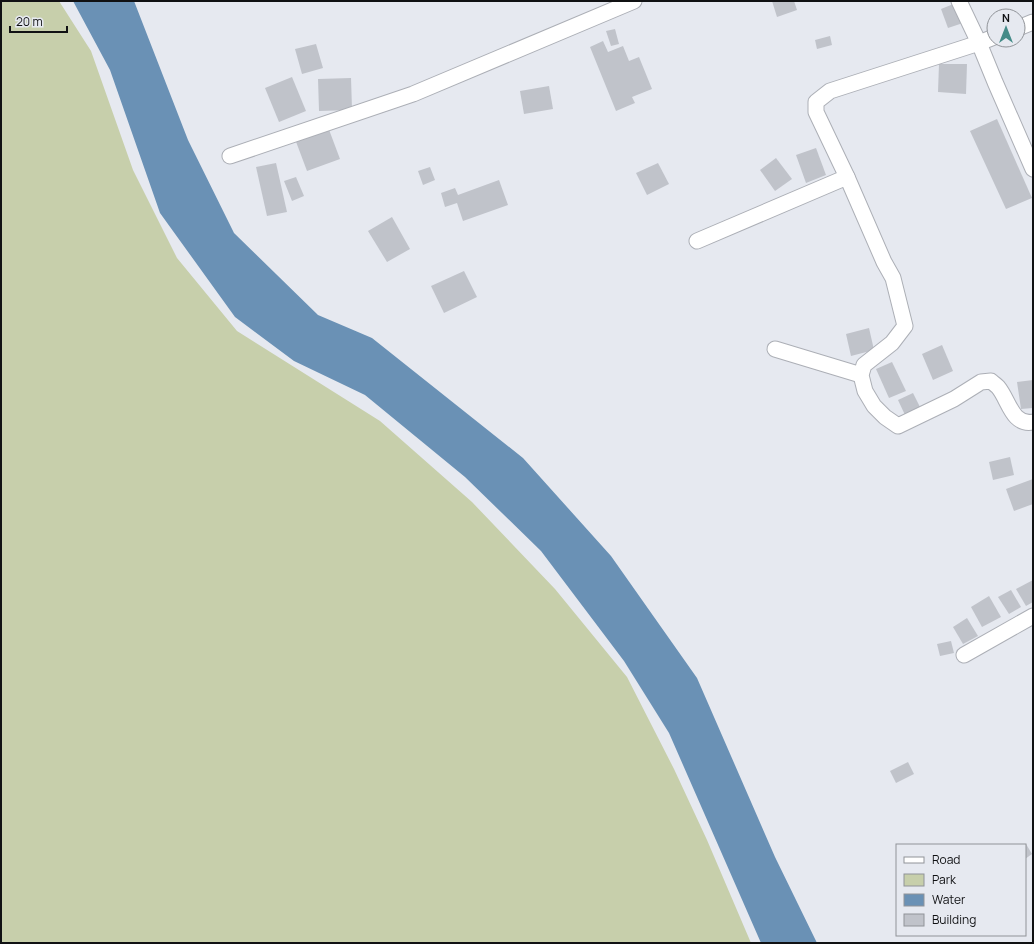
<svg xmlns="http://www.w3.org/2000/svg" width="1034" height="944" viewBox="0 0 1034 944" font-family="Manrope,sans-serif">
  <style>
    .green { fill: #c7cfab }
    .water { fill: #6a91b5 }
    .building { fill: #c0c3ca }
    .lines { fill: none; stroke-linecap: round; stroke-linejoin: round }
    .street-casing { stroke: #acafb6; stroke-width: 17 }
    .street { stroke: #fff; stroke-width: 15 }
  </style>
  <rect width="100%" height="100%" fill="#e6e9f0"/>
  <polygon class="green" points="1,1 59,1 91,51 133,170 177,258 237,331 380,421 472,502 555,589 627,677 674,769 707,840 751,943 1,943"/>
  <polygon class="water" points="73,1 134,1 188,140 234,233 318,315 372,338 523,458 611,556 697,678 775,857 817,943 761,943 669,733 624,661 541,551 465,477 365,395 294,361 235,317 160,213 110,70"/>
  <g class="building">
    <polygon points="772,1 794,1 797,10 777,17"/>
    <polygon points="956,3 963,23 948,28 941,9"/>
    <polygon points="615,29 619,44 611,46 606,31"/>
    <polygon points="830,36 832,45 817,49 815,40"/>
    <polygon points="603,41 608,52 623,46 629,61 639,57 652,89 632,97 635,103 616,111 590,47"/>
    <polygon points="316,44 323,68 302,74 295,49"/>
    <polygon points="939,64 967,64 966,94 938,92"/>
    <polygon points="292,77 306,111 279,122 265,88"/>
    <polygon points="351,78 352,110 319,111 318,79"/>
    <polygon points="549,86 553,109 524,114 520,91"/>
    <polygon points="997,119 1032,198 1006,209 970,131"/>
    <polygon points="328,127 340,159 307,171 295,139"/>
    <polygon points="816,148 826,175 806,183 796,155"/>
    <polygon points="776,158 792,179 775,191 760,170"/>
    <polygon points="276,163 287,212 267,216 256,167"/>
    <polygon points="658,163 669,184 647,195 636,173"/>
    <polygon points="430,167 435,180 423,185 418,171"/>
    <polygon points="296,177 304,196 292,201 284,181"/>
    <polygon points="499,180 508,205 463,221 457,203 445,207 441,193 455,188 458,195"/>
    <polygon points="392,217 410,249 387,262 368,231"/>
    <polygon points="464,271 477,297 444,313 431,286"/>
    <polygon points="869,328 874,350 851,356 846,334"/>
    <polygon points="942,345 953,371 933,380 922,354"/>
    <polygon points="892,362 906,391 889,398 876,369"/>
    <polygon points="1033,380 1033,408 1021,409 1017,382"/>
    <polygon points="913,393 920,407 905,415 898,400"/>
    <polygon points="1010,457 1014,475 993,480 989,462"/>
    <polygon points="1033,479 1033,504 1014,511 1006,489"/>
    <polygon points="1033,580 1033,602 1026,606 1016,589"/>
    <polygon points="1011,590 1021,607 1009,614 998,597"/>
    <polygon points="989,596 1001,617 982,627 971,607"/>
    <polygon points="967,618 978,636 963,644 953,627"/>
    <polygon points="951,641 954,653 940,656 937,644"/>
    <polygon points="908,762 914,774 896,783 890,771"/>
    <polygon points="1026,844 1032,854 1025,859 1025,845"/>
  </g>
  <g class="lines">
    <g class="street-casing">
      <g id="street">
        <polyline points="1018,28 1033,22"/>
        <polyline points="994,37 979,43 995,82 1033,169"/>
        <polyline points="230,156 413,94 634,1"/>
        <polyline points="847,177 816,112 816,102 830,91 979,43 959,1"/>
        <path d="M697 241 847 177 884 262 893 278 905 326 892 343 864 365 861 375 865 391 874 406 885 417 898 426 954 399 981 382 991 381C993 383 996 385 998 387 1009 400 1012 426 1033 422"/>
        <polyline points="775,349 861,375"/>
        <polyline points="964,655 1033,616"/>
      </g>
    </g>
    <use href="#street" class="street"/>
  </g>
  <rect width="1034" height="944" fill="none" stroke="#101113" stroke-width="4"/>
  <rect x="896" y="844" width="130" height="92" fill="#e6e9f0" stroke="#909398"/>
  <rect x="904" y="857" width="20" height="6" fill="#ffffff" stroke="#909398"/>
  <text x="932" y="864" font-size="12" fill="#101113">Road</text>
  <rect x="904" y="874" width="20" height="12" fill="#c7cfab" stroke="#909398"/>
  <text x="932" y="884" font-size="12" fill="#101113">Park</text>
  <rect x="904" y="894" width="20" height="12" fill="#6a91b5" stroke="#909398"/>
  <text x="932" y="904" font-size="12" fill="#101113">Water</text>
  <rect x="904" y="914" width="20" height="12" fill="#c0c3ca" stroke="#909398"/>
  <text x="932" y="924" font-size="12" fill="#101113">Building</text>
  <g transform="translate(1006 28)"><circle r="19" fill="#e6e9f0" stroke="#909398"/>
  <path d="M0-3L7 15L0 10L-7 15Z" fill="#448b88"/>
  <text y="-6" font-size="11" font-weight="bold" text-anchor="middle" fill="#101113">N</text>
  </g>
  <path d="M10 26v6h57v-6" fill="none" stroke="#101113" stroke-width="2"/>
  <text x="16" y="26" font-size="12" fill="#101113" stroke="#e6e9f0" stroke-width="3" paint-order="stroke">20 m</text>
</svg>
